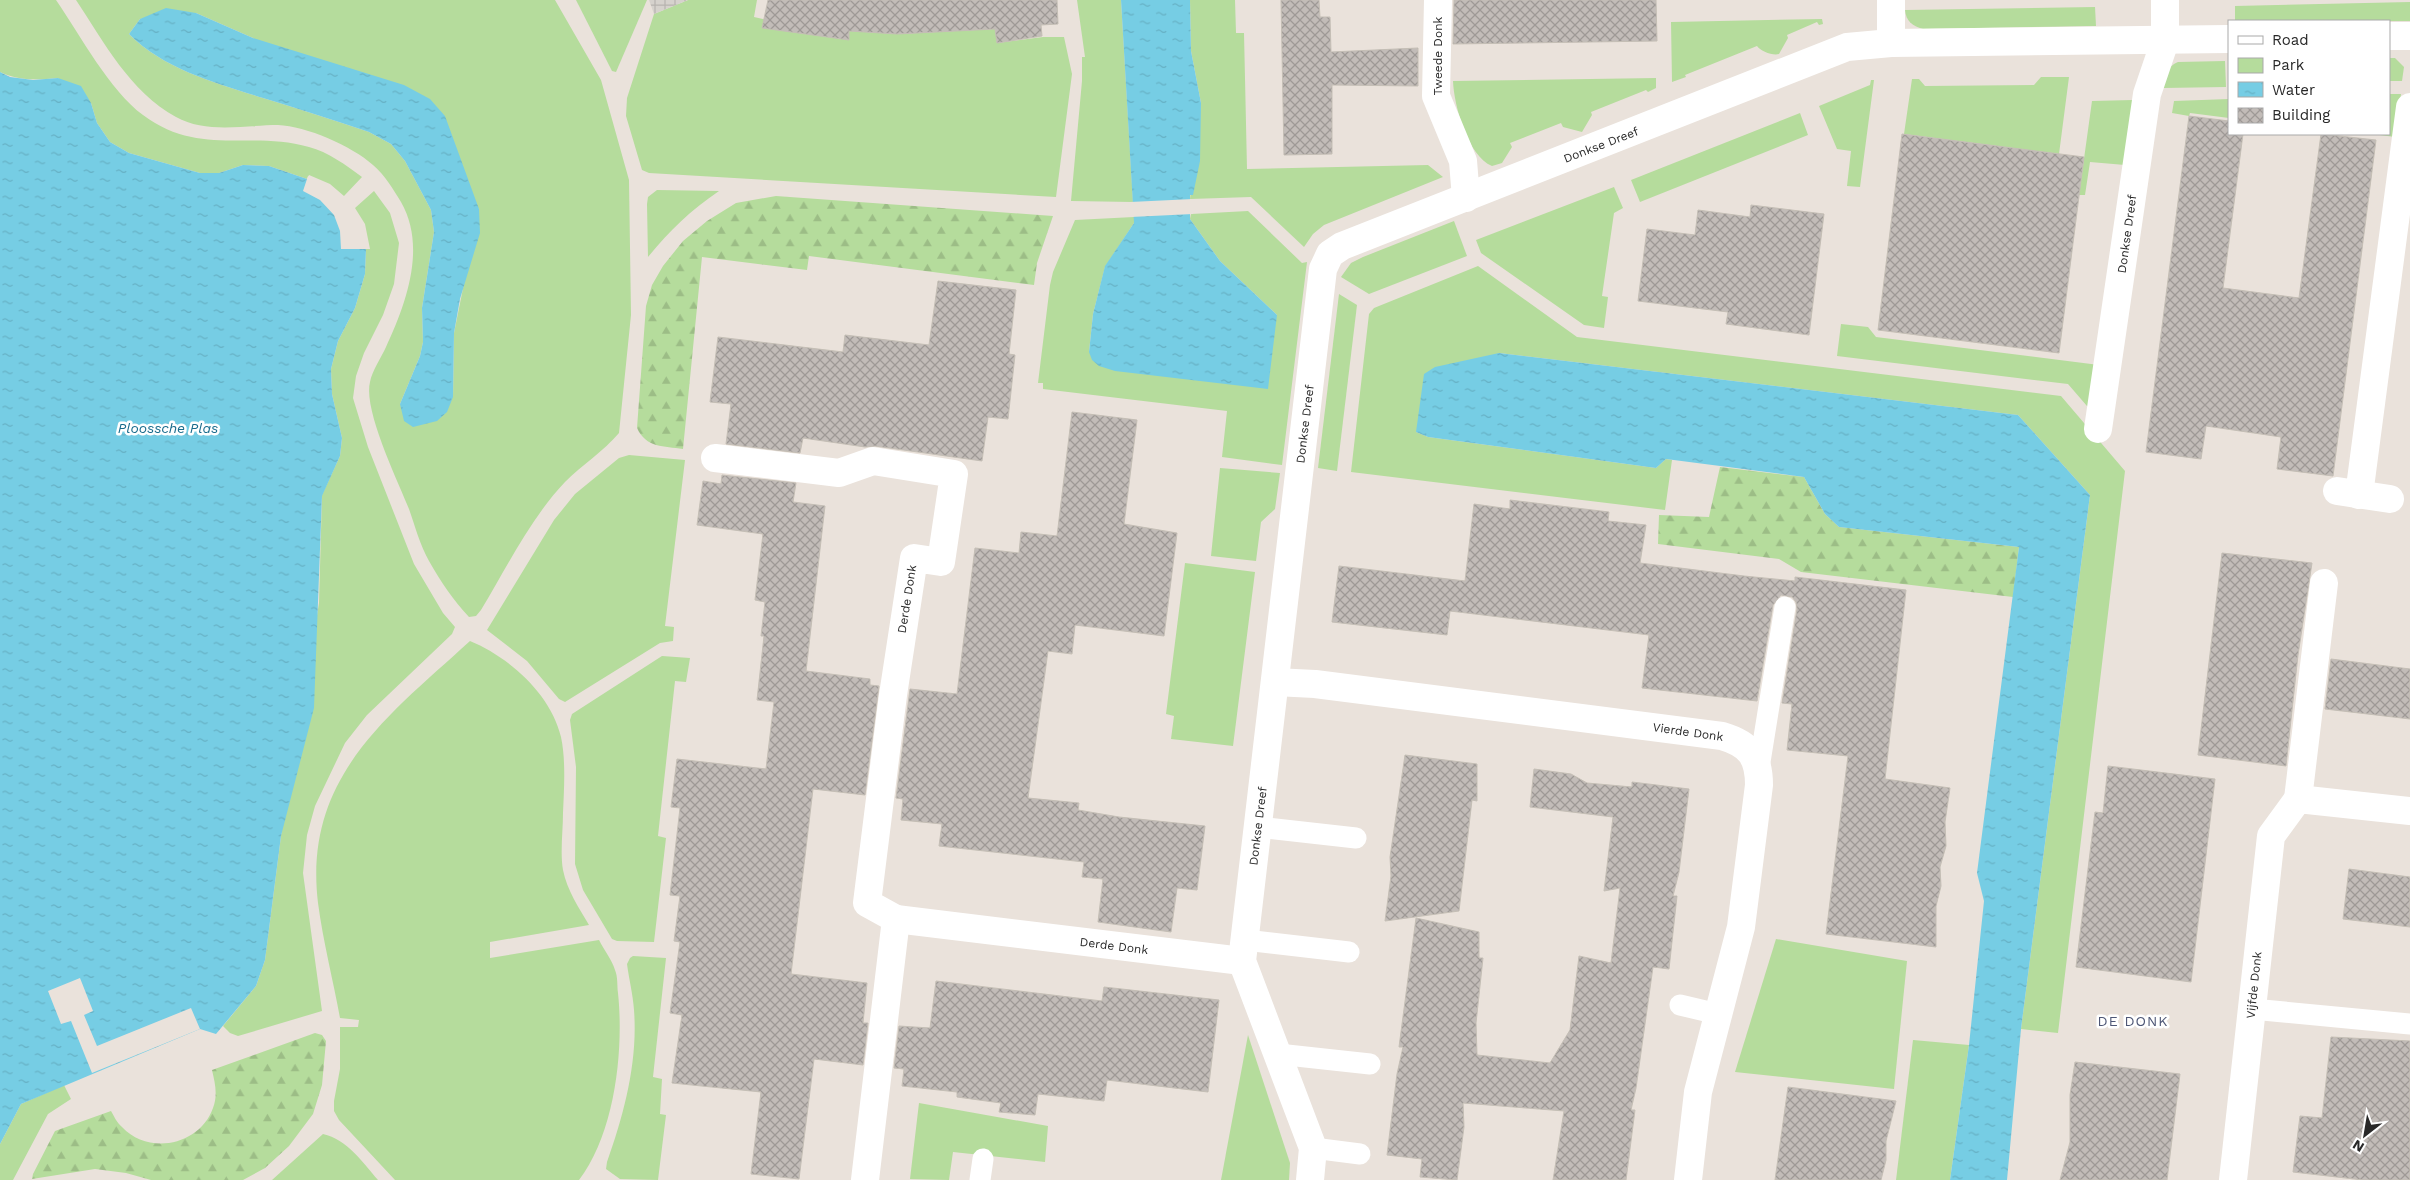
<svg xmlns="http://www.w3.org/2000/svg" width="2410" height="1180" viewBox="0 0 2410 1180" font-family="'Work Sans',sans-serif">
  <style>
    .green { fill: #b5dc9c; fill-rule: evenodd }
    .forest { fill: url(#forest-firs) }
    .plaza { fill: url(#plaza-grid) }
    .water { fill: url(#water-ripples) }
    .pier { fill: #eae2db }
    .building { fill: url(#building-cross-hatch); stroke: #c4beb5 }
    .lines { fill: none; stroke-linecap: round; stroke-linejoin: round }
    .service { stroke: #fff; stroke-width: 21 }
    .minor { stroke: #fff; stroke-width: 28 }
    .labels { text-anchor: middle; stroke-width: 5; stroke-linejoin: round; paint-order: stroke }
    .street-label { font-size: 12px; fill: #282828; stroke: #fff }
    .water-label { font-size: 14px; font-style: italic; fill: #186b8c; stroke: #fff }
    .neighbourhood-label { font-size: 14px; letter-spacing: 1px; fill: #4d5675; stroke: #fff }
  </style>
  <defs>
    <pattern id="forest-firs" width="22" height="20" patternUnits="userSpaceOnUse" patternTransform="scale(1.25)"><rect width="22" height="20" fill="#b5dc9c"/><path d="M5 1l3.5 6h-7zM16 11l3.5 6h-7z" fill="#9cbd86"/></pattern>
    <pattern id="plaza-grid" width="8" height="8" patternUnits="userSpaceOnUse" patternTransform="scale(1.25)"><rect width="8" height="8" fill="#d6d2cd"/><path d="M0 4h8M4 0v8" fill="none" stroke="#b8b4b0"/></pattern>
    <pattern id="water-ripples" width="26" height="14" patternUnits="userSpaceOnUse" patternTransform="scale(1.25)"><rect width="26" height="14" fill="#76cde4"/><path d="M2 4q2-2 4 0t4 0M15 11q2-2 4 0t4 0" fill="none" stroke="#66b0c4"/></pattern>
    <pattern id="building-cross-hatch" width="8" height="8" patternUnits="userSpaceOnUse" patternTransform="scale(1.25)"><rect width="8" height="8" fill="#c2bcb8"/><path d="M0 0l8 8M0 8l8-8" fill="none" stroke="#9e9996"/></pattern>
  </defs>
  <rect width="100%" height="100%" fill="#eae2db"/>
  <g class="green">
    <path d="M0 0H56C80 35 110 91 143 115 199 157 250 130 309 147 328 152 346 165 362 177L344 196 330 184 309 175 307 179 269 166 243 165 219 173H200L129 153 110 142 97 123 91 103 58 78C37 80 19 81 0 72Z"/>
    <path d="M76 0H555L601 80 629 180 631 315 619 433C603 452 582 465 565 482 530 519 507 567 481 610L476 616 469 617C453 600 441 582 429 561 420 545 415 526 409 509 398 481 363 410 370 382 372 371 381 358 386 347 406 304 427 247 401 202 393 189 385 175 373 165 352 146 306 126 278 125 246 125 206 134 176 117 130 92 104 42 76 0ZM196 13 253 38 479 209 454 333 453 397 400 404 420 356 423 342 422 308 434 232 431 210 405 161 391 144 369 132C334 120 299 109 263 98 216 83 165 70 129 34L140 19Z"/>
    <polygon points="576,0 647,0 616,72 612,71"/>
    <polygon points="688,0 757,0 754,17 849,39 849,31 897,34 995,29 997,43 1043,37 1064,37 1072,74 1056,197 649,173 642,170 626,116 627,98 654,14"/>
    <polygon points="1077,0 1121,0 1133,202 1071,201 1082,81 1082,57 1085,57"/>
    <polygon points="1190,0 1235,0 1236,33 1244,33 1247,169 1428,165 1443,177 1324,225 1313,234 1304,247 1251,197 1190,199 1201,103 1191,51"/>
    <polygon points="2410,2 2410,21 2235,21 2235,6"/>
    <path d="M2095 7 2096 26 1923 29C1912 26 1906 21 1905 10Z"/>
    <path d="M1822 19 1823 24 1819 25 1817 22 1787 35 1788 38 1779 54C1773 56 1760 51 1757 46L1685 75 1686 77 1672 82 1671 22Z"/>
    <polygon points="2389,58 2395,58 2404,67 2402,81 2389,81"/>
    <path d="M2225 61 2226 87 2163 88C2166 76 2166 67 2178 62Z"/>
    <polygon points="2041,77 2069,77 2059,154 1904,134 1912,79 1919,79 1925,86 2034,85"/>
    <path d="M1656 78V88L1648 92 1646 90 1591 112 1592 115 1582 132 1563 127 1561 123 1510 143 1512 147 1502 163 1492 166C1468 156 1454 106 1453 81Z"/>
    <polygon points="1871,80 1874,80 1860,187 1847,186 1851,151 1837,149 1819,106 1870,85"/>
    <polygon points="2389,94 2401,94 2395,137 2372,134 2389,134"/>
    <polygon points="2229,99 2229,118 2190,113 2189,116 2172,113 2174,101"/>
    <polygon points="2133,100 2125,165 2090,162 2085,195 2079,195 2092,101"/>
    <polygon points="1800,113 1808,135 1640,202 1631,180"/>
    <polygon points="1614,187 1623,208 1614,213 1602,296 1608,297 1604,328 1584,325 1481,253 1476,240"/>
    <path d="M657 190 719 191C691 210 669 231 648 257L647 204 648 197Z"/>
    <polygon points="374,191 390,213 399,243 394,284 383,315 364,353 356,376 353,398 368,447 414,564 443,613 455,627 452,634 367,715 345,743 315,806 307,835 303,873 322,1011 238,1036 230,1033 223,1026 256,986 265,960 281,836 319,603 322,495 340,456 342,438 332,394 331,369 338,341 355,308 365,274 366,249 370,249 365,224 355,208"/>
    <polygon points="1248,211 1302,263 1307,262 1282,465 1222,457 1227,411 1043,389 1043,383 1038,383 1050,285 1053,272 1075,220 1134,217 1134,223 1105,267 1093,314 1089,352 1277,315 1220,261 1190,219 1191,214"/>
    <polygon points="1454,221 1467,256 1369,294 1341,277 1351,263 1363,257"/>
    <polygon points="1478,266 1577,337 2061,396 2125,471 2058,1033 2021,1029 2090,495 2018,415 1499,353 1416,432 1428,437 1656,468 1666,459 1672,460 1665,510 1351,472 1369,314 1374,308"/>
    <polygon points="1339,294 1357,305 1337,471 1318,468"/>
    <polygon points="1841,324 1868,327 1876,337 2099,365 2093,413 2068,384 1837,356"/>
    <polygon points="629,455 685,460 665,626 674,627 673,641 660,643 565,702 559,699 527,661 487,630 554,520 575,494 619,458"/>
    <polygon points="1220,468 1280,473 1275,509 1261,522 1256,561 1211,556"/>
    <polygon points="1185,563 1255,572 1233,746 1171,739 1174,716 1166,714"/>
    <path d="M470 641C509 657 551 694 561 737 566 761 564 788 563 813 563 831 560 853 563 870 567 890 579 908 589 925L490 942V958L599 940C604 950 612 960 615 970 618 977 617 986 618 993 624 1050 615 1133 579 1180H395L339 1120 334 1111V1101L340 1069V1027H358L359 1020 340 1018C333 980 323 941 318 903 303 777 388 716 470 641Z"/>
    <polygon points="662,656 690,658 686,682 675,681 658,836 666,838 654,942 617,941 612,939 583,890 575,864 576,767 570,720 572,714"/>
    <polygon points="1776,939 1907,961 1894,1089 1735,1072"/>
    <path d="M633 956 666 958 653 1077 662 1079 660 1114 666 1115 658 1180 620 1179 606 1169 607 1162C624 1114 638 1062 634 1010 633 995 629 979 627 964L630 958Z"/>
    <polygon points="1248,1035 1290,1163 1289,1180 1221,1180"/>
    <polygon points="1913,1040 1969,1045 1950,1180 1896,1180"/>
    <polygon points="64,1085 71,1099 48,1114 13,1180 0,1180 0,1144 21,1104"/>
    <polygon points="919,1103 1048,1126 1045,1162 953,1152 949,1180 910,1179"/>
    <path d="M323 1134C347 1139 363 1163 378 1180H272Z"/>
  </g>
  <g class="forest">
    <path d="M776 196 1053 216 1037 263 1034 285 809 256 807 270 702 257 683 449C664 446 646 448 637 428L646 306 652 285 663 266 683 241 707 221 736 203Z"/>
    <polygon points="1720,467 1804,477 1825,514 1839,527 2019,547 2013,597 1801,572 1779,559 1658,544 1659,515 1709,517"/>
    <path d="M315 1033 322 1035 326 1041 322 1085 313 1114 289 1146 265 1168 243 1180H151L126 1173 95 1169 32 1179 33 1174 55 1131 111 1111C114 1116 117 1123 122 1127 149 1156 200 1145 213 1108 218 1095 215 1083 212 1070Z"/>
  </g>
  <polygon class="plaza" points="649,0 688,0 654,14"/>
  <g class="water">
    <polygon points="1121,0 1190,0 1191,51 1201,103 1200,161 1193,195 1190,195 1190,219 1220,261 1277,315 1268,389 1115,371 1099,366 1092,360 1089,352 1093,314 1105,266 1134,223"/>
    <path d="M166 8 196 13 253 38 404 85 430 99 445 116 479 209 480 233 460 299 454 333 453 397 447 412 437 421 413 427 404 421 400 404 420 356 423 342 422 308 434 232 431 210 405 161 391 144 369 132C334 120 299 109 263 98 216 83 165 70 129 34L140 19Z"/>
    <polygon points="0,72 10,77 33,80 58,78 81,86 91,103 97,123 110,142 129,153 200,173 219,173 243,165 269,166 307,179 366,249 365,274 355,308 338,341 331,369 332,394 342,438 340,456 322,496 314,708 281,836 265,960 256,986 216,1034 200,1029 21,1104 0,1144"/>
    <polygon points="1499,353 2018,415 2090,495 2021,1029 2007,1180 1950,1180 1969,1045 1984,901 1977,873 2019,547 1839,527 1825,514 1804,477 1666,459 1656,468 1428,437 1416,432 1424,374 1435,367"/>
  </g>
  <g class="pier">
    <polygon points="308,176 329,186 348,202 363,224 369,249 341,249 340,231 334,215 320,200 303,191"/>
    <polygon points="1193,199 1193,214 1131,217 1130,202"/>
    <polygon points="80,978 93,1011 84,1015 97,1046 191,1008 200,1029 92,1073 71,1021 61,1024 48,991"/>
  </g>
  <g class="building">
    <polygon points="768,0 1057,0 1058,24 1041,25 1042,36 997,43 995,29 897,34 849,31 849,40 762,28"/>
    <polygon points="1281,0 1319,0 1320,17 1330,17 1331,52 1418,48 1418,86 1332,85 1332,154 1284,155"/>
    <polygon points="1454,0 1656,0 1657,41 1453,44"/>
    <polygon points="2189,116 2229,121 2229,134 2243,134 2223,288 2299,298 2321,134 2376,140 2333,476 2277,469 2281,437 2206,426 2201,459 2146,452"/>
    <polygon points="1902,134 2084,157 2059,353 1878,330"/>
    <polygon points="1751,205 1824,214 1809,335 1726,324 1728,312 1638,301 1647,229 1695,235 1698,210 1750,217"/>
    <polygon points="938,281 1016,290 1009,354 1015,355 1008,419 988,417 982,461 875,446 865,447 803,438 800,453 726,444 731,404 710,402 718,337 843,352 845,335 929,345"/>
    <polygon points="1072,412 1137,420 1124,524 1177,533 1164,636 1075,625 1072,654 1048,651 1028,798 1079,803 1078,810 1119,817 1205,826 1197,890 1177,888 1171,932 1098,922 1103,879 1082,877 1084,862 939,846 942,824 901,820 903,799 896,798 910,689 957,694 975,548 1019,553 1021,532 1057,536"/>
    <polygon points="722,475 796,483 793,502 825,506 806,671 870,679 870,685 879,686 865,795 813,789 791,974 867,983 863,1023 868,1023 863,1065 814,1059 799,1179 751,1174 761,1092 672,1083 682,1015 670,1013 680,942 674,941 680,896 670,895 680,808 671,807 677,759 766,769 774,702 757,700 764,636 761,636 765,602 755,600 763,534 697,525 703,481 721,484"/>
    <polygon points="1510,500 1609,512 1608,521 1646,525 1640,563 1744,576 1795,581 1795,577 1906,590 1885,779 1950,788 1945,822 1946,846 1940,867 1941,886 1936,906 1936,947 1826,934 1848,756 1787,750 1792,704 1782,703 1797,609 1796,602 1792,597 1781,595 1773,605 1757,701 1642,688 1649,635 1450,611 1447,635 1332,622 1339,566 1465,581 1474,504 1510,509"/>
    <polygon points="2222,553 2312,563 2298,655 2286,766 2198,755"/>
    <polygon points="2331,659 2410,669 2410,719 2325,709"/>
    <polygon points="1405,755 1477,764 1477,801 1472,800 1459,911 1385,921 1391,876 1390,857"/>
    <polygon points="2108,766 2215,779 2191,982 2076,967 2095,812 2103,813"/>
    <polygon points="1534,769 1571,774 1587,783 1632,787 1632,782 1689,789 1679,872 1673,896 1677,896 1669,969 1653,967 1636,1088 1631,1110 1635,1110 1626,1180 1553,1180 1564,1111 1463,1103 1464,1127 1457,1180 1420,1177 1422,1159 1387,1155 1397,1074 1403,1047 1399,1047 1416,918 1479,932 1479,958 1483,958 1476,1023 1477,1055 1550,1063 1570,1030 1579,956 1611,963 1620,888 1604,891 1613,817 1530,807"/>
    <polygon points="2349,869 2410,877 2410,927 2343,919"/>
    <polygon points="936,981 1102,1001 1104,987 1219,1000 1208,1092 1107,1080 1104,1101 1038,1094 1035,1115 999,1112 1001,1103 957,1097 957,1092 902,1086 904,1069 894,1068 899,1026 930,1028"/>
    <polygon points="2331,1037 2410,1041 2410,1180 2363,1180 2293,1172 2300,1116 2322,1118"/>
    <polygon points="2075,1062 2180,1074 2167,1180 2060,1180 2070,1142 2070,1095"/>
    <polygon points="1788,1087 1896,1101 1886,1141 1886,1160 1881,1180 1775,1180"/>
  </g>
  <g class="lines">
    <g class="service">
      <polyline points="1759,768 1785,607"/>
      <polyline points="1258,827 1356,838"/>
      <polyline points="1245,940 1349,952"/>
      <polyline points="1680,1005 1718,1014"/>
      <polyline points="2252,1009 2410,1024"/>
      <polyline points="1278,1054 1370,1064"/>
      <polyline points="1313,1148 1360,1154"/>
      <polyline points="980,1180 983,1159"/>
    </g>
    <g class="minor">
      <polyline points="1438,0 1436,96 1463,161 1466,198"/>
      <polyline points="2389,36 2410,36"/>
      <polyline points="1891,43 1891,0"/>
      <polyline points="2098,429 2147,94 2165,41 2165,0"/>
      <polyline points="715,458 839,473 873,461 954,474 941,562 914,558 893,695 867,903 896,919 865,1180"/>
      <polyline points="2337,491 2390,499"/>
      <polyline points="2359,495 2410,107"/>
      <path d="M1275 682 1315 684 1722 736C1749 744 1759 756 1759 785L1741 927 1698 1092 1688 1180"/>
      <polyline points="2298,799 2324,583"/>
      <polyline points="896,919 1242,961"/>
      <polyline points="1310,1180 1313,1148 1242,961 1323,269 1330,254 1342,246 1847,47 1891,43 2229,39"/>
      <polyline points="2233,1180 2271,836 2298,799 2410,811"/>
    </g>
  </g>
  <g class="labels">
    <g class="street-label">
      <text transform="translate(1438 56) rotate(-90)" y="4">Tweede Donk</text>
      <text transform="translate(1601 145) rotate(-21)" y="4">Donkse Dreef</text>
      <text transform="translate(2127 234) rotate(-82)" y="4">Donkse Dreef</text>
      <text transform="translate(1305 424) rotate(-83)" y="4">Donkse Dreef</text>
      <text transform="translate(907 599) rotate(-81)" y="4">Derde Donk</text>
      <text transform="translate(1688 732) rotate(8)" y="4">Vierde Donk</text>
      <text transform="translate(1258 826) rotate(-83)" y="4">Donkse Dreef</text>
      <text transform="translate(1114 946) rotate(7)" y="4">Derde Donk</text>
      <text transform="translate(2254 985) rotate(-84)" y="4">Vijfde Donk</text>
    </g>
    <g class="water-label">
      <text x="168" y="433">Ploossche Plas</text>
    </g>
    <g class="neighbourhood-label">
      <text x="2133" y="1026">DE DONK</text>
    </g>
  </g>
  <rect x="2228" y="20" width="162" height="115" fill="#ffffff" stroke="#a9a9a9"/>
  <rect x="2238" y="36" width="25" height="8" fill="#ffffff" stroke="#a9a9a9"/>
  <text x="2272" y="45" font-size="15" fill="#282828">Road</text>
  <rect x="2238" y="58" width="25" height="15" fill="#b5dc9c" stroke="#a9a9a9"/>
  <text x="2272" y="70" font-size="15" fill="#282828">Park</text>
  <rect x="2238" y="82" width="25" height="15" fill="url(#water-ripples)" stroke="#a9a9a9"/>
  <text x="2272" y="95" font-size="15" fill="#282828">Water</text>
  <rect x="2238" y="108" width="25" height="15" fill="url(#building-cross-hatch)" stroke="#a9a9a9"/>
  <text x="2272" y="120" font-size="15" fill="#282828">Building</text>
  <g transform="translate(2365 1135) rotate(211)" stroke="#ffffff" stroke-width="4" paint-order="stroke">
  <path d="M0-4L9 19L0 12L-9 19Z" fill="#282828"/>
  <text y="-8" font-size="14" font-weight="bold" text-anchor="middle" fill="#282828">N</text>
  </g>
</svg>
